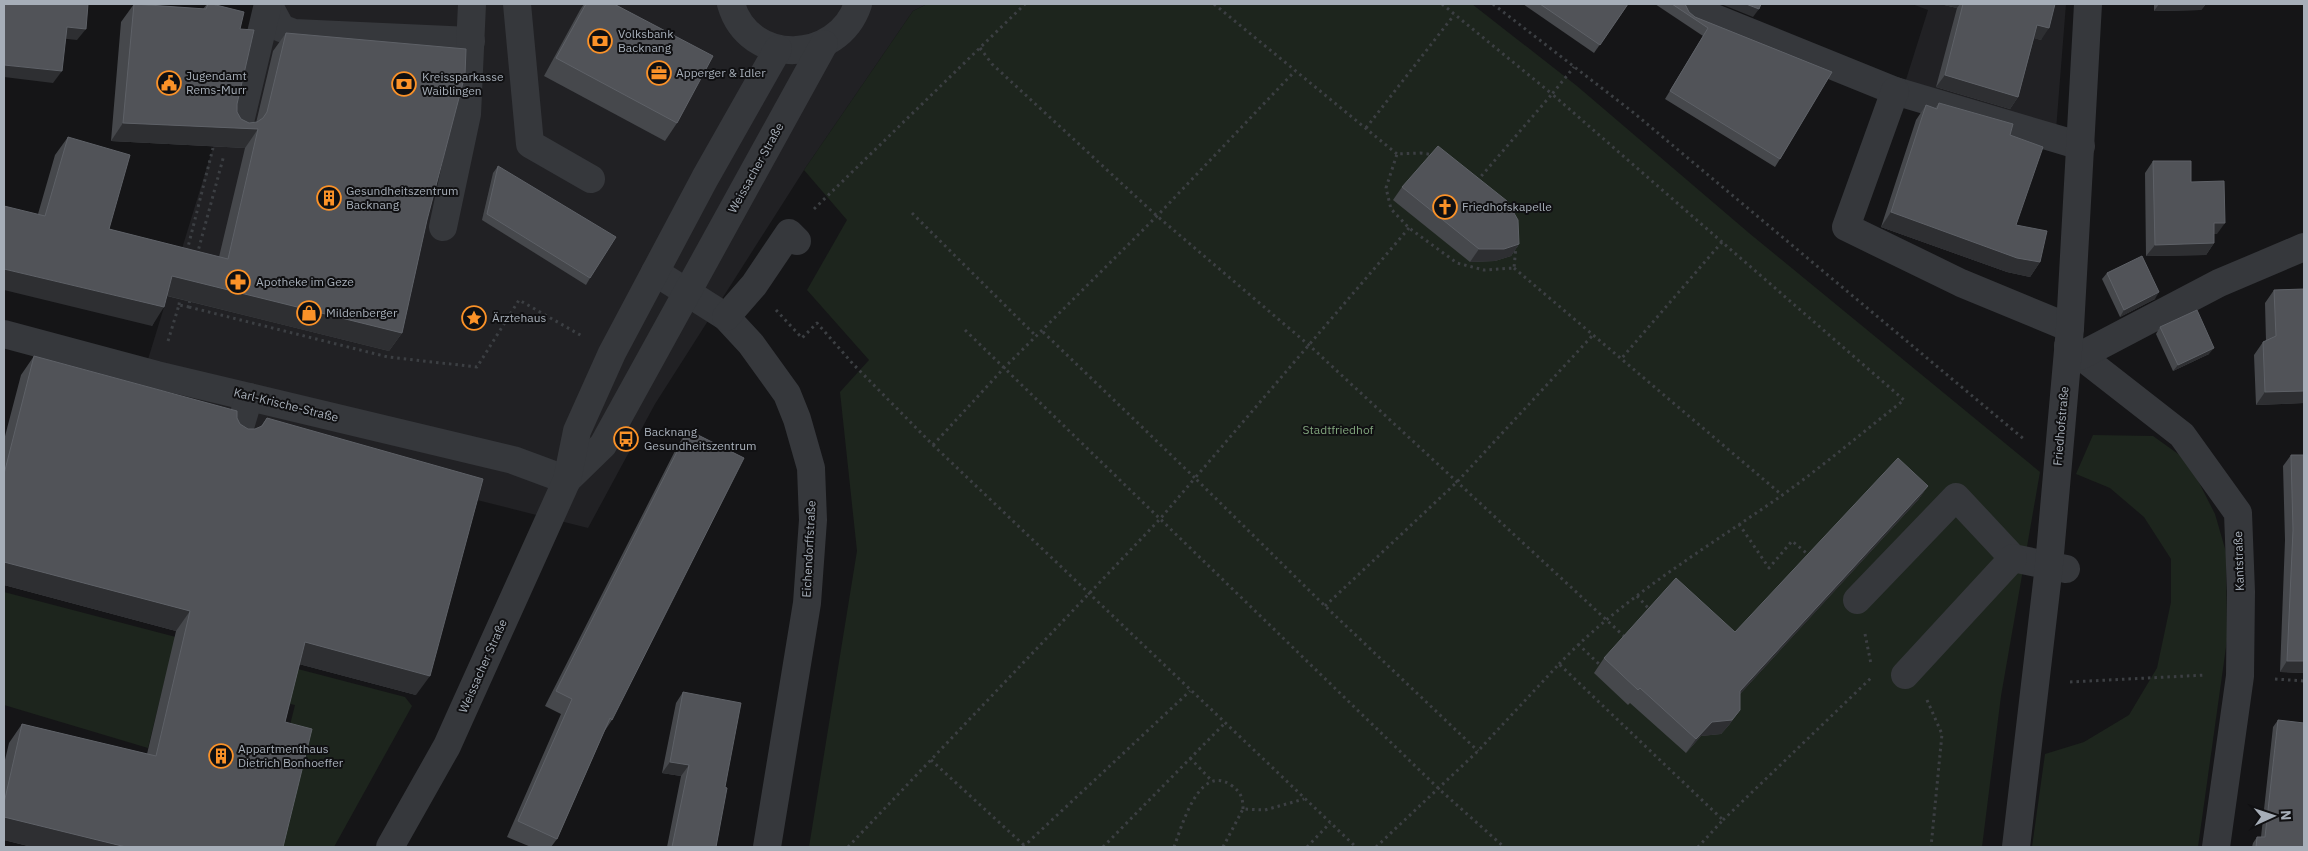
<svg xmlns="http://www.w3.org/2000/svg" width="2308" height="851" viewBox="0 0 2308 851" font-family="'IBM Plex Sans',sans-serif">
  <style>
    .built { fill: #212124 }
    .green { fill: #1d251d }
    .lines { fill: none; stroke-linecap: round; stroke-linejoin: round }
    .path { stroke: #3c3f43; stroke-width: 3; stroke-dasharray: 2.5 4; stroke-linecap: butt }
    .minor { stroke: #36383c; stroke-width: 28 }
    .wall { fill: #46484c }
    .shaded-wall { fill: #2e2f32 }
    .building { fill: #515358; stroke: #5e6167 }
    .labels { text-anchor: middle; stroke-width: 4; stroke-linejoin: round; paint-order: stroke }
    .poi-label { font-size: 12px; fill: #a6aeb8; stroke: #101012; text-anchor: start }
    .street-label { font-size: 12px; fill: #a6aeb8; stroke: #101012 }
    .park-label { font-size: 12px; fill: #80a47c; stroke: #101012 }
  </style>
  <rect width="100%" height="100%" fill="#151517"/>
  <g class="built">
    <polygon points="257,4 927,4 913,11 804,170 655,404 588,528 469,498 134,405"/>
    <polygon points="1912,4 2066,4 2056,130 1904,86 1928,10"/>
  </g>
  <g class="green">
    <polygon points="927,4 1472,4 1577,86 1749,233 2040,472 2001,696 1982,847 809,847 857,551 840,392 869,360 807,290 847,220 804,170 913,11"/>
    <polygon points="2093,435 2153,436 2188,461 2215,514 2226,552 2227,640 2198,847 2032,847 2045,754 2084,742 2129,715 2157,668 2171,602 2171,559 2144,517 2110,488 2076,474"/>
    <polygon points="4,592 405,697 412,706 334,847 282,847 285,745 295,705 165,679 148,748 4,705"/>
  </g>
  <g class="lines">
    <g class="path">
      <polyline points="1214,4 1397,154"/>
      <polyline points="1442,4 1552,94 1574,67"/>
      <polyline points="1493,4 1634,113 2025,440"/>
      <polyline points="980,48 992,64 1157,216 1310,346 1626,638"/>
      <polyline points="1366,128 1454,15"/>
      <polygon points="1420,153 1443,156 1503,207 1517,235 1514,268 1484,270 1457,263 1409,228 1391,209 1386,188 1397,154"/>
      <polyline points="1477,181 1552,94 1722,242"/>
      <polyline points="814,209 1025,4"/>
      <polyline points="912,213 1036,336"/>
      <polyline points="1409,228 1195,478 1325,606 1478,751"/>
      <polyline points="187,251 213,148"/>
      <polyline points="197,255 224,155"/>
      <polyline points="1514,268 1782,495"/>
      <polyline points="179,305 180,297"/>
      <polyline points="189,307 388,357 477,367 519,300 582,336"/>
      <polyline points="776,310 802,338 817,323 853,364 933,445 1356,847"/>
      <polyline points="965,330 1439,789 1504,847"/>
      <polyline points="168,341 179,305 189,307 190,298"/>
      <polyline points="933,445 1004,368 1157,216 1295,71"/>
      <polyline points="1739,524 1769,568 1792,541 1810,556"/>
      <polyline points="1637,596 1650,610"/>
      <polyline points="1325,606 1457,482 1592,336"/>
      <polyline points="1865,634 1871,664"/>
      <polyline points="1578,644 1601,666"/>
      <path d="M1559 664C1623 597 1705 549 1781 496 1823 466 1863 432 1904 400L1722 242 1621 359"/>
      <polyline points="2275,679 2304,681"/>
      <polyline points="2070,682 2206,675"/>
      <polyline points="1927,700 1942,734 1931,847"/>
      <polyline points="1190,758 1212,781"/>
      <polyline points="931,760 1026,847"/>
      <polyline points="1723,820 1871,678"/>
      <polyline points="848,847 1160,519 1195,478 1041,330"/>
      <polyline points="1023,847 1190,691"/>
      <polyline points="1103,847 1225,723"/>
      <path d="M1174 847C1182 826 1199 763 1231 785 1241 792 1243 798 1243 809"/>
      <polyline points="1223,847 1243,809 1265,810 1304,799"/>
      <polyline points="1307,847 1330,823"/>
      <polyline points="1376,847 1478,751 1559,664 1723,820 1698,847"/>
    </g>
    <g class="minor">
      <polyline points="268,4 281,28 294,33 471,41"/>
      <polyline points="517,4 530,144 591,179"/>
      <path d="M731 4C749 67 838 64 858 4"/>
      <polyline points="1695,10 1895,91 2081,146"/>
      <polyline points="1895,91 1846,227 1961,283 2070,328"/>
      <polyline points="239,126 268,4"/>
      <polyline points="443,227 467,114 472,4"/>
      <polyline points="655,272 726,317 751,344 787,394 797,419 811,468 813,520 807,603 767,847"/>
      <polyline points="726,317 754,285 789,233 797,241"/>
      <polyline points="4,334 157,375 513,460 567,480"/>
      <polyline points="2068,346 2182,435 2238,513 2241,592 2240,676 2216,847"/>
      <polyline points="2080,356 2219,283 2304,247"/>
      <polyline points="238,434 249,397"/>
      <polyline points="567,480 603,445 824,44"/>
      <polyline points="1857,600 1956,497 2013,558 2066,569"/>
      <polyline points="1905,675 2013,558"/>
      <polyline points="390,847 447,746 460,717 567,480 577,431 612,353 705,178 778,49"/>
      <polyline points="2016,847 2049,565 2070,328 2088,4"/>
    </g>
  </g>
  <g class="wall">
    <polygon points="134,4 203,9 207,4 212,4 240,29 237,112 241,119 249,123 256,123 273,51 286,33 427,220 402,333 389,351 167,296 152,326 38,214 55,155 68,137 109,229 219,257 245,148 111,141 121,22"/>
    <polygon points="584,4 614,4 677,123 665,141 544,76 580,10"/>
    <polygon points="1523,4 1628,4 1594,53"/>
    <polygon points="1655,4 1685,4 1689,12 1695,17 1832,72 1780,159 1775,167 1665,99 1703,36"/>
    <polygon points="1940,4 2055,4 2041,40 2034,38 2018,97 2010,109 1936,87 1957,8"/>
    <polygon points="2154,4 2206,4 2201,10 2154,11"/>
    <polygon points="1939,103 2010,135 2016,225 2040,262 2030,277 2007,272 1881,227 1916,120 1926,105 1935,108"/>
    <polygon points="2153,161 2191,182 2217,234 2214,234 2214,243 2206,255 2146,256 2145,173"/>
    <polygon points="498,166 590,278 586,285 482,220 493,173"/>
    <polygon points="1402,187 1519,244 1511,256 1495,261 1470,262 1393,200"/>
    <polygon points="2107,273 2155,299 2120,317 2102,279"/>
    <polygon points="2304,289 2304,403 2256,405 2254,355 2263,342 2266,341 2265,303 2274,290"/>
    <polygon points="2160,327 2209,354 2173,371 2156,334"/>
    <polygon points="34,356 237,418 240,424 248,429 255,429 261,426 267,418 416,695 299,664 285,722 283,847 32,847 4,840 4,764 9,743 22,724 147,754 176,631 4,585 4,440 21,375"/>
    <polygon points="688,430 612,720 604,732 557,839 551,847 531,847 507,837 561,714 545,706 678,445"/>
    <polygon points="2291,455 2304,673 2280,672 2285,540 2283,466"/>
    <polygon points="1928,486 1918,500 1740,694 1740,710 1729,725 1721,734 1701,736 1686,753 1630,703 1628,705 1594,673 1604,658 1735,632"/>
    <polygon points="683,692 725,787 716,847 667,847 681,776 662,773 676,703"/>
    <polygon points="2278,720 2304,847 2252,847 2253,843 2257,837 2261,837 2273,727"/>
  </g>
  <g class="shaded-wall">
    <polygon points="1721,4 1746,4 1759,9 1753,17"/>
    <polygon points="1940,4 1960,4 1957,8"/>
    <polygon points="2159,4 2206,4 2201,10 2154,11"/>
    <polygon points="2037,25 2049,28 2041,40 2029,37"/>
    <polygon points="67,27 86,29 77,40 58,38"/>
    <polygon points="4,65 62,71 53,83 4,77"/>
    <polygon points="1945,75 2018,97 2010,109 1936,87"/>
    <polygon points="123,123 258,129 245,148 111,141"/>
    <polygon points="1891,212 2040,262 2030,277 2007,272 1881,227"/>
    <polygon points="2214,223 2225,223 2217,234 2206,234"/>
    <polygon points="2214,243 2206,255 2146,256 2155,245"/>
    <polygon points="1519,244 1511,256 1495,261 1470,262 1479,249"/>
    <polygon points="4,269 164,307 152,326 4,290"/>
    <polygon points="172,276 402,333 389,351 160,294"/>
    <polygon points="2159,292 2155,299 2120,317 2124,310"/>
    <polygon points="2214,348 2209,354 2173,371 2178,365"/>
    <polygon points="2304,391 2304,403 2256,405 2265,392"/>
    <polygon points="1928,486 1918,500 1730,705 1740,691"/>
    <polygon points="4,562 190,611 176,631 4,585"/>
    <polygon points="305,642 430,676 416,695 291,662"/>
    <polygon points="2287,661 2304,661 2304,673 2280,672"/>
    <polygon points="1740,710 1729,725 1721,734 1701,736 1686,753 1696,739 1712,722"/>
    <polygon points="670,762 689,765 681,776 662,773"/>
    <polygon points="4,817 126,847 32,847 4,840"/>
  </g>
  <g class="building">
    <polygon points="4,4 88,4 86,29 67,27 62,71 4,65"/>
    <polygon points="134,4 206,9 208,4 212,4 244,12 240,29 254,30 237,104 237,112 241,119 249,123 257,122 263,118 267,112 286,33 466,49 465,75 427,220 402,333 172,276 164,307 4,269 4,206 45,216 68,137 130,155 109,229 228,259 258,129 123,123"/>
    <polygon points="586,4 614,4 713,56 677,123 556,58"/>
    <polygon points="1540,4 1628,4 1600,45"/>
    <polygon points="1672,4 1685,4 1689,12 1695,17 1832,72 1780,159 1670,91 1708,28"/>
    <polygon points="1746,4 1761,4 1759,9"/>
    <polygon points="1963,4 2055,4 2049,28 2037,25 2018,97 1945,75"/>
    <polygon points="1939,103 2013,124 2010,135 2043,147 2016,225 2047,231 2040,262 2017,258 1891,212 1926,105 1937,109"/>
    <polygon points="1438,146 1507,201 1518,220 1519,244 1504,249 1479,249 1402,187"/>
    <polygon points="2153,161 2191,161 2191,182 2224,181 2225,223 2214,223 2214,243 2155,245"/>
    <polygon points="498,166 616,237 590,278 487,214"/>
    <polygon points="2142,256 2159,292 2124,310 2107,273"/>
    <polygon points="2304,289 2304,391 2265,392 2263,342 2276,336 2274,290"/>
    <polygon points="2197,310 2214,348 2178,365 2160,327"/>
    <polygon points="34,356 237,411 237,418 240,424 248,429 255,429 262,426 267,418 483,479 430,676 305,642 285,722 312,729 283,847 126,847 4,817 4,803 22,724 156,756 190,611 4,562 4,474"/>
    <polygon points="688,430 744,458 612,720 610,718 557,839 518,821 572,699 556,691"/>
    <polygon points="2291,455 2304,455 2304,661 2287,661 2293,530"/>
    <polygon points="1898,458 1928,486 1740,691 1740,710 1732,720 1712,722 1696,739 1640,688 1638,690 1604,658 1676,578 1735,632"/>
    <polygon points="683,692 741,703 725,787 727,788 716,847 672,847 689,765 670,762"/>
    <polygon points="2278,720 2304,723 2304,847 2256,847 2257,837 2265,837"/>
  </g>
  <defs>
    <g id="bank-ring" transform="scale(1.25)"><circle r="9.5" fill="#101012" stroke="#fb9228" stroke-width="1.5"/><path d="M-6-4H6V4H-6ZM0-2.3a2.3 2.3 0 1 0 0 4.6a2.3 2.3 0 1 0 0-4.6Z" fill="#fb9228"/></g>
    <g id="office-ring" transform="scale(1.25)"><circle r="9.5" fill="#101012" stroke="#fb9228" stroke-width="1.5"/><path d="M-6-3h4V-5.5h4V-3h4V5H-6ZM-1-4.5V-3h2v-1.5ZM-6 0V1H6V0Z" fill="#fb9228"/></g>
    <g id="civic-ring" transform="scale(1.25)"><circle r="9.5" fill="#101012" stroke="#fb9228" stroke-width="1.5"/><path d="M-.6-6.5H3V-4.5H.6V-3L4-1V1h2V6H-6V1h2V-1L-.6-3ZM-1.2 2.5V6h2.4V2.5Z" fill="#fb9228"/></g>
    <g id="building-ring" transform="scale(1.25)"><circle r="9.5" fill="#101012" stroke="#fb9228" stroke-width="1.5"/><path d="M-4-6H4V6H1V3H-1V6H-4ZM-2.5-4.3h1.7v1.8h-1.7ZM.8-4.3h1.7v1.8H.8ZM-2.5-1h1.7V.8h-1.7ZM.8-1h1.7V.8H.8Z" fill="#fb9228"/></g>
    <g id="church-ring" transform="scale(1.25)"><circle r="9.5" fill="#101012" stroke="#fb9228" stroke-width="1.5"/><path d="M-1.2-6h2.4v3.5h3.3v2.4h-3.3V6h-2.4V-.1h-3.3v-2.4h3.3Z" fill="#fb9228"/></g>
    <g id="pharmacy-ring" transform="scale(1.25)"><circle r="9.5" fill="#101012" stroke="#fb9228" stroke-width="1.5"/><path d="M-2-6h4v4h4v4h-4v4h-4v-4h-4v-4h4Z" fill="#fb9228"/></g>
    <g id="shop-ring" transform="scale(1.25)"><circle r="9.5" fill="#101012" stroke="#fb9228" stroke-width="1.5"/><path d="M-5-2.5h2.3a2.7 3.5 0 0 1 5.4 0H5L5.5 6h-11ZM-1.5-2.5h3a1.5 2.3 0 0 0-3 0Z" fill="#fb9228"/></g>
    <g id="sight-ring" transform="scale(1.25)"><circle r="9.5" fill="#101012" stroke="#fb9228" stroke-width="1.5"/><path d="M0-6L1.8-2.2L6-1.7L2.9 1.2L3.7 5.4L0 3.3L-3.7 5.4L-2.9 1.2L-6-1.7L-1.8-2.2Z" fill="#fb9228"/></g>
    <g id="bus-ring" transform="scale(1.25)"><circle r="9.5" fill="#101012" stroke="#fb9228" stroke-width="1.5"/><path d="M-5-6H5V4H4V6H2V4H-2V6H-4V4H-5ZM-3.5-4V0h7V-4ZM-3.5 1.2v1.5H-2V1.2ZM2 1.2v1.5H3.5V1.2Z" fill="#fb9228"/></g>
  </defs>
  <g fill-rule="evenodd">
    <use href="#bank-ring" x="600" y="41"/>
    <use href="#office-ring" x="659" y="73"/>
    <use href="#civic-ring" x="169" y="83"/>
    <use href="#bank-ring" x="404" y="84"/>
    <use href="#building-ring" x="329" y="198"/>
    <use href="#church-ring" x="1445" y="207"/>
    <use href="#pharmacy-ring" x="238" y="282"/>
    <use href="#shop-ring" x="309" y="313"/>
    <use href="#sight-ring" x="474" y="318"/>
    <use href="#bus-ring" x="626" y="439"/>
    <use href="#building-ring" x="221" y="756"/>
  </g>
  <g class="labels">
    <g class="poi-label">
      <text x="618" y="38">Volksbank<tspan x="618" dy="14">Backnang</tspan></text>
      <text x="676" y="77">Apperger &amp; Idler</text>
      <text x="186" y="80">Jugendamt<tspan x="186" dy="14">Rems-Murr</tspan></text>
      <text x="422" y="81">Kreissparkasse<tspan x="422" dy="14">Waiblingen</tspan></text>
      <text x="346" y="195">Gesundheitszentrum<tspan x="346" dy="14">Backnang</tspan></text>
      <text x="1462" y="211">Friedhofskapelle</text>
      <text x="256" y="286">Apotheke im Geze</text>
      <text x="326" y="317">Mildenberger</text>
      <text x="492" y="322">Ärztehaus</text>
      <text x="644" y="436">Backnang<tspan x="644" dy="14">Gesundheitszentrum</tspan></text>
      <text x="238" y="753">Appartmenthaus<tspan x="238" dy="14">Dietrich Bonhoeffer</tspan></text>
    </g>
    <g class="street-label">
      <text transform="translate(756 168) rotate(-61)" y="4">Weissacher Straße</text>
      <text transform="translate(286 405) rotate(14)" y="4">Karl-Krische-Straße</text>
      <text transform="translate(2061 426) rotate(-85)" y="4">Friedhofstraße</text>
      <text transform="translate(809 549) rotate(-87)" y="4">Eichendorffstraße</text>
      <text transform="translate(2239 561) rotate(-92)" y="4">Kantstraße</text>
      <text transform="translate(483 666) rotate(-66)" y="4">Weissacher Straße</text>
    </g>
    <g class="park-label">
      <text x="1338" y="434">Stadtfriedhof</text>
    </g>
  </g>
  <rect width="2308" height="851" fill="none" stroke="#a6aeb8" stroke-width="10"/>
  <g transform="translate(2273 816) rotate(87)" stroke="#101012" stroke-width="4" paint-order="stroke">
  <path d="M0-4L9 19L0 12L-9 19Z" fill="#a6aeb8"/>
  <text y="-8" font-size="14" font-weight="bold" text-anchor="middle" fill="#a6aeb8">N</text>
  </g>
</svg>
